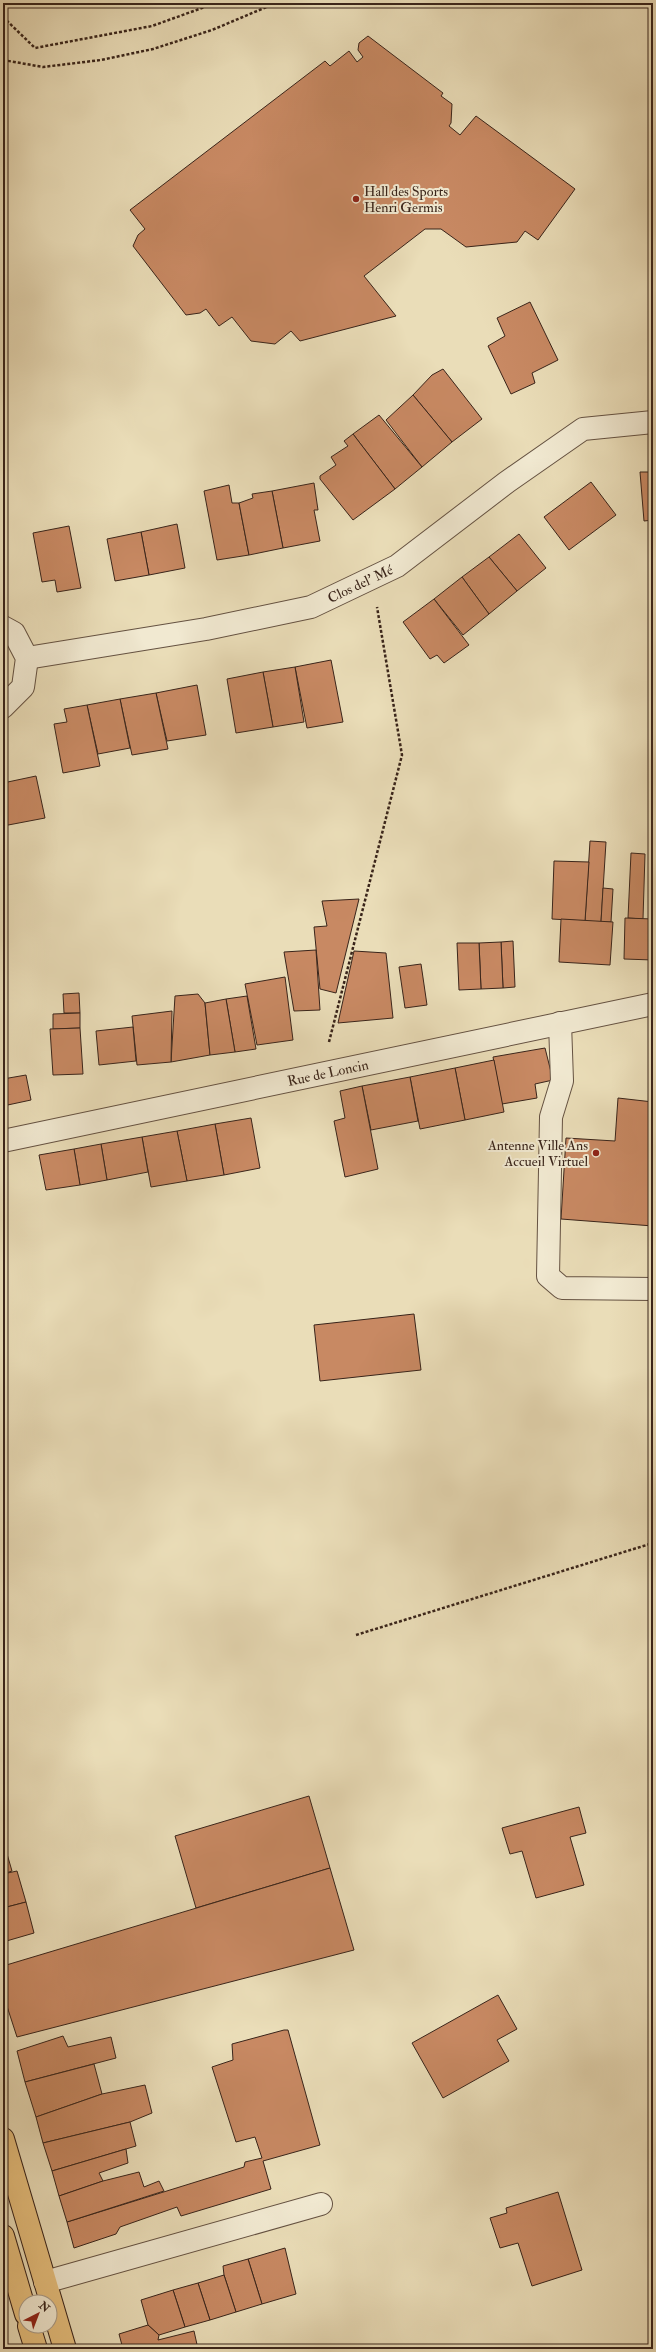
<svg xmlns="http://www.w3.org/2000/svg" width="656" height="2352" viewBox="0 0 656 2352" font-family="'IM FELL Double Pica',serif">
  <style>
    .building { fill: #c88963; stroke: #39241a }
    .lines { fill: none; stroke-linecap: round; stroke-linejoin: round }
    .minor-casing { stroke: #655242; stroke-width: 24 }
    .major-casing { stroke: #39241a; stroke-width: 24 }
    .path { stroke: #39241a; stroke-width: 2.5; stroke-dasharray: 3 2; stroke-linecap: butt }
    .minor { stroke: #f1e9d1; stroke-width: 22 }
    .major { stroke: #e5be7c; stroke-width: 22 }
    .poi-dot { fill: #8f2418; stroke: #f1e9d1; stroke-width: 1.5 }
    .labels { text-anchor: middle; stroke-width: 4; stroke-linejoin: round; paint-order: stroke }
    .poi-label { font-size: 14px; fill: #39241a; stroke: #f1e9d1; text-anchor: start }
    .street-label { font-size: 14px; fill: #39241a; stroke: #f1e9d1 }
  </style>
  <rect width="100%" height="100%" fill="#eaddb8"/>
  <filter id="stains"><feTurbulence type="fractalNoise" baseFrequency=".005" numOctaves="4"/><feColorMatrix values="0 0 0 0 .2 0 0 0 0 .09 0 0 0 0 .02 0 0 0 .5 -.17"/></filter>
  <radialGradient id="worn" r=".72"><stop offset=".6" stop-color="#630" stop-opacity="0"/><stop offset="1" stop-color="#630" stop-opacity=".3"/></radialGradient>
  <g class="building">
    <polygon points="368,36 443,93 441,96 452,104 451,123 449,126 460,135 476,116 575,189 538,240 525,231 517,242 466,247 441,229 425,229 364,276 396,316 300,341 291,331 275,344 251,341 232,317 219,326 206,309 200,313 186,315 133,246 138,235 145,229 130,210 325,61 330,66 349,51 357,62 363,57 358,50 359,43"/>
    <polygon points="530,302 558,360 532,373 535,383 511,394 488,346 505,336 497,318"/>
    <polygon points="443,369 482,419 452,442 413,395 432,375"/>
    <polygon points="413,395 452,442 422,467 386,420"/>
    <polygon points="379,415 422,467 395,489 353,434"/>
    <polygon points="353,434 395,489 353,520 320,479 320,476 336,465 331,457 348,446 344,441"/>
    <polygon points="640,472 653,472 653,520 644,521"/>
    <polygon points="591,482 616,515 569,550 544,517"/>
    <polygon points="314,483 318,510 314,510 320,541 283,548 272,491"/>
    <polygon points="229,485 232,503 239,503 249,555 217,560 204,491"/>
    <polygon points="272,491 283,548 249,555 239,503 253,498 252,494"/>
    <polygon points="177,524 185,568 149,575 141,532"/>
    <polygon points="69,526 81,588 57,592 55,580 42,582 33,533"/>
    <polygon points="141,532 149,575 115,581 107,539"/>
    <polygon points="519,534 546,568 517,591 489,557"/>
    <polygon points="489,557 517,591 489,614 462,577"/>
    <polygon points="462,577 489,614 463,635 434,599"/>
    <polygon points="434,599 469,645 444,663 437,655 430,659 403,622"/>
    <polygon points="331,660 343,722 307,728 295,667"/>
    <polygon points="295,667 304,722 273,727 263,672"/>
    <polygon points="263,672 273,727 236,733 227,679"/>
    <polygon points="197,685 206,735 167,741 156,693"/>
    <polygon points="156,693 168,749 132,755 120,699"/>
    <polygon points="120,699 130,748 98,754 87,705"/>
    <polygon points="87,705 100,766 63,773 54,724 67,722 64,709"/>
    <polygon points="36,776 45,818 3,826 3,783"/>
    <polygon points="590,841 606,842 601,922 585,921"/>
    <polygon points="631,853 645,854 643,919 628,918"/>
    <polygon points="554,861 589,862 585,921 552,919"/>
    <polygon points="603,888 613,889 611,922 601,922"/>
    <polygon points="359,899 336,993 320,989 314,927 327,926 322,901"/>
    <polygon points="625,918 653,919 653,960 624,959"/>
    <polygon points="561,919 613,922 610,965 559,962"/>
    <polygon points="513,941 515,987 503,988 501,942"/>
    <polygon points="501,942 503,988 481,989 479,943"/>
    <polygon points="457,943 479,943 481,989 459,990"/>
    <polygon points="316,950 320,1010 294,1011 284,952"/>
    <polygon points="354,951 386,953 393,1018 338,1023"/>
    <polygon points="421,964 427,1005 405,1008 399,967"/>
    <polygon points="285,977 293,1040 257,1045 245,984"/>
    <polygon points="79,993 80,1013 64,1013 63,994"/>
    <polygon points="198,994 205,1003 210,1055 171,1062 175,996"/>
    <polygon points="247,996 256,1049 235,1052 226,999"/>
    <polygon points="226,999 235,1052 210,1055 205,1003"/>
    <polygon points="172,1011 171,1062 137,1065 132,1016"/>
    <polygon points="80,1013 80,1028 53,1029 53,1014"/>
    <polygon points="133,1027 136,1061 99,1065 96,1031"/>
    <polygon points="80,1028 83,1074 53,1075 50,1029"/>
    <polygon points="545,1048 553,1080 535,1084 537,1098 502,1104 493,1057"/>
    <polygon points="494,1060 504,1112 465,1120 455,1068"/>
    <polygon points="455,1068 465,1120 420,1129 410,1077"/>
    <polygon points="26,1075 31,1100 3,1106 3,1079"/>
    <polygon points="410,1077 418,1121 371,1130 362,1086"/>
    <polygon points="362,1086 378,1169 345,1177 334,1121 345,1118 340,1091"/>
    <polygon points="618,1098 653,1102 653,1226 561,1219 566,1138 615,1141"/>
    <polygon points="251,1118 260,1168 224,1175 215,1124"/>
    <polygon points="215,1124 224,1175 187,1181 177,1131"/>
    <polygon points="177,1131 187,1181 151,1187 142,1137"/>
    <polygon points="142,1137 148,1172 107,1180 101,1144"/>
    <polygon points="101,1144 107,1180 80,1185 74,1149"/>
    <polygon points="74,1149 80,1185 46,1190 39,1155"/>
    <polygon points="414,1314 421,1370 320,1381 314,1325"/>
    <polygon points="309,1796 330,1868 196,1908 175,1836"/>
    <polygon points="579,1807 586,1833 570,1837 584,1885 536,1898 522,1851 510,1854 502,1828"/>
    <polygon points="5,1847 12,1871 3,1874 3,1848"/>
    <polygon points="330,1868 354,1950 17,2037 3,1994 3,1966"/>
    <polygon points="17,1871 26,1902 3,1908 3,1874"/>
    <polygon points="26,1902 34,1933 3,1942 3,1908"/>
    <polygon points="498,1995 517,2029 497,2040 509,2061 443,2098 412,2043"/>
    <polygon points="284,2030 288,2030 320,2145 263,2161 271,2189 181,2216 177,2207 120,2227 116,2234 74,2248 67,2222 244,2167 245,2162 262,2158 255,2137 236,2142 212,2067 233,2060 232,2044"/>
    <polygon points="63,2036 68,2047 111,2037 116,2058 25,2082 17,2051"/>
    <polygon points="94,2064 102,2094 36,2117 25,2082"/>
    <polygon points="145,2085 152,2113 130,2122 43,2143 36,2117 102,2094"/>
    <polygon points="130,2122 136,2146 52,2171 43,2143"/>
    <polygon points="126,2149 128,2163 99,2173 103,2181 59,2196 52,2171"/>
    <polygon points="139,2172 144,2187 159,2181 164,2191 67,2222 59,2196 103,2181"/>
    <polygon points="558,2192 582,2270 532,2286 518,2243 500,2248 490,2218 507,2213 506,2208"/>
    <polygon points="285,2248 296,2294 262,2304 248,2259"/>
    <polygon points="248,2259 262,2304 236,2312 224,2275 223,2266"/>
    <polygon points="224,2275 236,2312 210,2320 198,2283"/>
    <polygon points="198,2283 210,2320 185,2327 173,2290"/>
    <polygon points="173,2290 185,2327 159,2335 148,2325 141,2300"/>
    <polygon points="148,2325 159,2335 158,2340 194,2331 198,2349 123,2349 119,2334"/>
  </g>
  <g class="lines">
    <g class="minor-casing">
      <g id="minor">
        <polyline points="3,627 14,633 27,658 23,687 3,707"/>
        <path id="s1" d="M27 658 206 629 311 607 397 566 507 482 583 429 653 422"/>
        <polyline points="560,1023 562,1081 551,1117 548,1276 562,1288 653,1289"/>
        <path id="s2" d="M3 1141 653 1004"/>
        <polyline points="45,2282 321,2204"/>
      </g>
    </g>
    <g class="major-casing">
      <g id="major">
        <polyline points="3,2139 65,2349"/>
        <polyline points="3,2236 26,2314"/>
        <polyline points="29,2326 36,2349"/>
      </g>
    </g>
    <g class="path">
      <polyline points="3,17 35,48 152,26 216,3"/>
      <polyline points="3,60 43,67 101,60 153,49 212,30 276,3"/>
      <polyline points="329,1042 402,755 377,607"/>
      <polyline points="356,1635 653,1543"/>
    </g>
    <use href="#minor" class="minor"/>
    <use href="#major" class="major"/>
  </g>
  <g class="poi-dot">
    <circle cx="356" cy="199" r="4"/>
    <circle cx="596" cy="1153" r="4"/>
  </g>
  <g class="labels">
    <g class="poi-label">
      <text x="364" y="196">Hall des Sports<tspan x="364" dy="16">Henri Germis</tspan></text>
      <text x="588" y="1150" text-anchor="end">Antenne Ville Ans<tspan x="588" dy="16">Accueil Virtuel</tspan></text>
    </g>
    <g class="street-label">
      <text dy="5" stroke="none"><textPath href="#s1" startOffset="343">Clos del' Mé</textPath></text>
      <text dy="5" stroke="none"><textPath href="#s2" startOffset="332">Rue de Loncin</textPath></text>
    </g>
  </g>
  <rect width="656" height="2352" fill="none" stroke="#eaddb8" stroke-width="16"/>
  <rect x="4" y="4" width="648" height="2344" fill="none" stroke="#39241a" stroke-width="2"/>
  <rect x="8" y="8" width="640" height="2336" fill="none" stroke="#39241a"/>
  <g transform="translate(38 2314) rotate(42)"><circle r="19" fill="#f1e9d1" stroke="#a79a88"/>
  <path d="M0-3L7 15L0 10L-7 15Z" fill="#8f2418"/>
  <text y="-6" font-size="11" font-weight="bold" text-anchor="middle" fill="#39241a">N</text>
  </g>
  <rect width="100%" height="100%" filter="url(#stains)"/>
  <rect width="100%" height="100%" fill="url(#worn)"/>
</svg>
